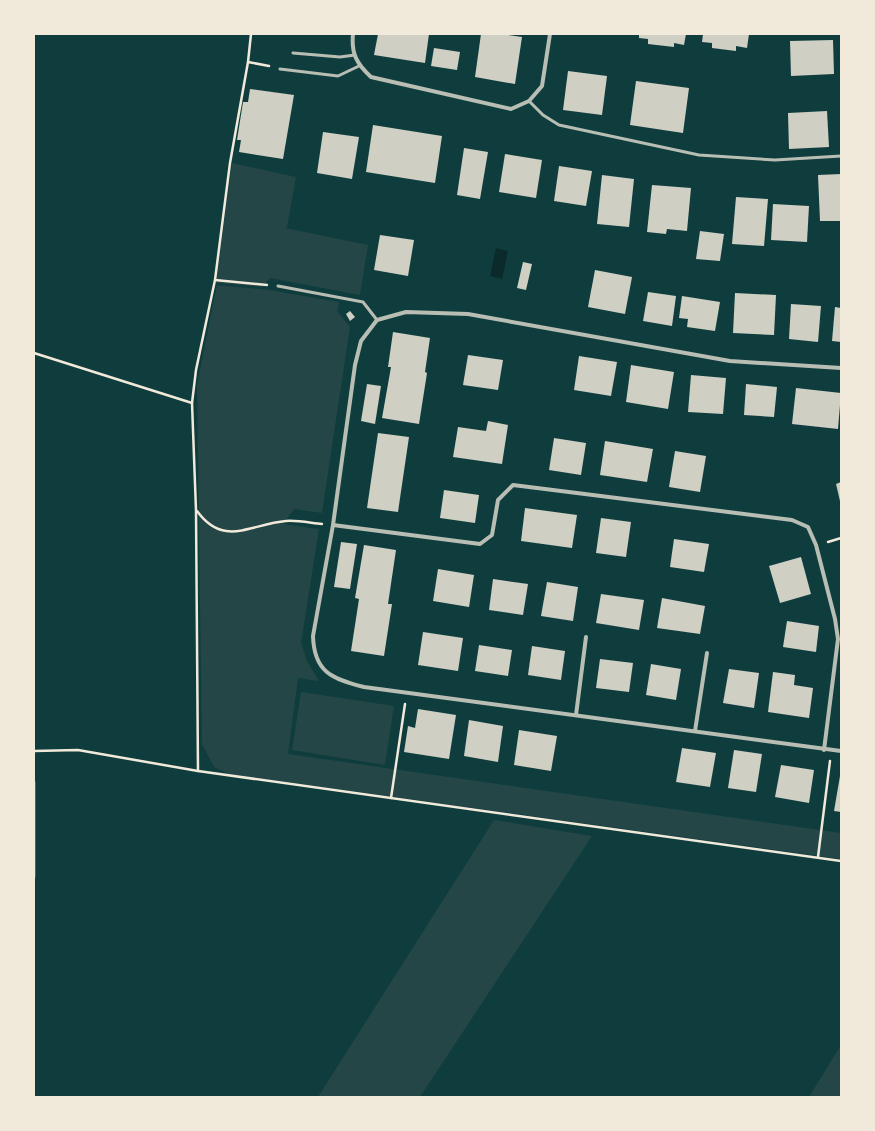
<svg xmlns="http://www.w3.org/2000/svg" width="875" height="1131" viewBox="0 0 875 1131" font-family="'Exo 2',sans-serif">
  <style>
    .green { fill: #244646 }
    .water { fill: #0a2a2b }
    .building { fill: #cfcfc3 }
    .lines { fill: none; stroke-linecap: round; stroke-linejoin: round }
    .path { stroke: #f1e9da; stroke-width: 2.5 }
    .service { stroke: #b8beb3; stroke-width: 3 }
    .minor { stroke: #b8beb3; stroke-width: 4 }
  </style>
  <rect width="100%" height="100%" fill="#0f3d3e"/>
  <g class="green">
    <polygon points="232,163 296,177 287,227 285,228 368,245 360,295 270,278 262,287 216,283"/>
    <polygon points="217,285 269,290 339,302 337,311 350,327 322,513 294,509 283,524 319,529 301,643 307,661 319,681 298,678 288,754 841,833 841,859 229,774 214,767 202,744 197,385"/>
    <polygon points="301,692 394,706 385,765 292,750"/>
    <polygon points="494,820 592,836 420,1097 318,1097"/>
    <polygon points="841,1045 841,1097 809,1097"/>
  </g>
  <polygon class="water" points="496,248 508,251 502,279 490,276"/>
  <g class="building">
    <polygon points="378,34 429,34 425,63 374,55"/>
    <polygon points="481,34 502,34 522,37 515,84 475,77"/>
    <polygon points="639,34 686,34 684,45 674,43 674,47 648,44 648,39 639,38"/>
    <polygon points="703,34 749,34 747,48 736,46 736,51 712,48 712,43 702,42"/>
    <polygon points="833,40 834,74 791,76 790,41"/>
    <polygon points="434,48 460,52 457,70 431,66"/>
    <polygon points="568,71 607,76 602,115 563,110"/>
    <polygon points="636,81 689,88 683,133 630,125"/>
    <polygon points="250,89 294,95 283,159 239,152 241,140 237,140 243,102 248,102"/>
    <polygon points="827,111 829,147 789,149 788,113"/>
    <polygon points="373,125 442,136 435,183 366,172"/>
    <polygon points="323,132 359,137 352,179 317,173"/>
    <polygon points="464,148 488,152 480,199 457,195"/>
    <polygon points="505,154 542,160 536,198 499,192"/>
    <polygon points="559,166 592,171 586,206 554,201"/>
    <polygon points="841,174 841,221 820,221 818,175"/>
    <polygon points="602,175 634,179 629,227 597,224"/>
    <polygon points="652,185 691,188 687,231 667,229 666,234 647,232"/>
    <polygon points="736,197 768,199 764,246 732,244"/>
    <polygon points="773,204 809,206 807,242 771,240"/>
    <polygon points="700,231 724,234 720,261 696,259"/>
    <polygon points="380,235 414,240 408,276 374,270"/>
    <polygon points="523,262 532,264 526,290 517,288"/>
    <polygon points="595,270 632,277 625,314 588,307"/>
    <polygon points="648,292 676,296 672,326 643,321"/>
    <polygon points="735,293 776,295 774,335 733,333"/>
    <polygon points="682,296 720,302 715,331 687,327 688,319 679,318"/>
    <polygon points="791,304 821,306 818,342 789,339"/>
    <polygon points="835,307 841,308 841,342 832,341"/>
    <polygon points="350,311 355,317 350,321 346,314"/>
    <polygon points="393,332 430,338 425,372 427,373 419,424 382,418 391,367 388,367"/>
    <polygon points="468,355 503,360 498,390 463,385"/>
    <polygon points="579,356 617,362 611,396 574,390"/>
    <polygon points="631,365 674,372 668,409 626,402"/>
    <polygon points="691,375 726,378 723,414 688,412"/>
    <polygon points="367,384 381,386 375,424 361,421"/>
    <polygon points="746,384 777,387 774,417 744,415"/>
    <polygon points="796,388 841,393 838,429 792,424"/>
    <polygon points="488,421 508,425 502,464 453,457 458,427 486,431"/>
    <polygon points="378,433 409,437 398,512 367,508"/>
    <polygon points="554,438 586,443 581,475 549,470"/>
    <polygon points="605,441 653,449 647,482 600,475"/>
    <polygon points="675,451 706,456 700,492 669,487"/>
    <polygon points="841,482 841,501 840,501 836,484"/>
    <polygon points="444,490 479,495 475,523 440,518"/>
    <polygon points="525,508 577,515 572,548 521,541"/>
    <polygon points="601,518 631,522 626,557 596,553"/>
    <polygon points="674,539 709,544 704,572 670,567"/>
    <polygon points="341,542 357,544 350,589 334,587"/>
    <polygon points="364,545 396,550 388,604 392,604 384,656 351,651 359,599 355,598"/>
    <polygon points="801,557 811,594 780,603 769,566"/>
    <polygon points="438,569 474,575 469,607 433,601"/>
    <polygon points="493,579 528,584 523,615 489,610"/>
    <polygon points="547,582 578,587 573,621 541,616"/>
    <polygon points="601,594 644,600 639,630 596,623"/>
    <polygon points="662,598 705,606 700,634 657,628"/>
    <polygon points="787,621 819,626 816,652 783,647"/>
    <polygon points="423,632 463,638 458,671 418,665"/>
    <polygon points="479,645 512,650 508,676 475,671"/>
    <polygon points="532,646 565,651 561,680 528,675"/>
    <polygon points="600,659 633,663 629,692 596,688"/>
    <polygon points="651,664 681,669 676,700 646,695"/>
    <polygon points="729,669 759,673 754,708 723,703"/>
    <polygon points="773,672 795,675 794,685 813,688 809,718 768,712"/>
    <polygon points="418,709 456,715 449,759 404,752 408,726 415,728"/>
    <polygon points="469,720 503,726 498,762 464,756"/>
    <polygon points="519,730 557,736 551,771 514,765"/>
    <polygon points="682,748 716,753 710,787 676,782"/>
    <polygon points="734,750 762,754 756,792 728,788"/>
    <polygon points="781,765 814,770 809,803 775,797"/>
    <polygon points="840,776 841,776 841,812 834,811"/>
  </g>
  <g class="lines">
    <g class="path">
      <polyline points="248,62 269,66"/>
      <polyline points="215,280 267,285"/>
      <polyline points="34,353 192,403 196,370 215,280 230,163 248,62 251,34"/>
      <polyline points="192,403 196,510 198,771"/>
      <path d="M197 511C224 548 250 524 286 521 297 520 311 523 322 524"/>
      <polyline points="828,542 841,538"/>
      <polyline points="34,751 78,750 198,771 841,861"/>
      <polyline points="34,782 34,877"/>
      <polyline points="391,798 405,704"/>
      <polyline points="818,857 830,761"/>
    </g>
    <g class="service">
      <polyline points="293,53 340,57 355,55"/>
      <polyline points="280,69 338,76 359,66"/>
      <polyline points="529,101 543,115 559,125 699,155 775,160 841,156"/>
      <polyline points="278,286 363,302 377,320"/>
    </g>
    <g class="minor">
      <path d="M353 34C351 54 357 64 371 77L511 109 529 101 542 86 550 34"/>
      <path d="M841 368 730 361 468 314 406 312 377 320 361 341 355 365 333 525 313 636C314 672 332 679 364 687L841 751"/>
      <polyline points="333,525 480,544 492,535 498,500 513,485 792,520 808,527 816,545 835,619 838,639 824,750"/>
      <polyline points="576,715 586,637"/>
      <polyline points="695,731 707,653"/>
    </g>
  </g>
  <rect width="875" height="1131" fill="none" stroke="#f1e9da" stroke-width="70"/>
</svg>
